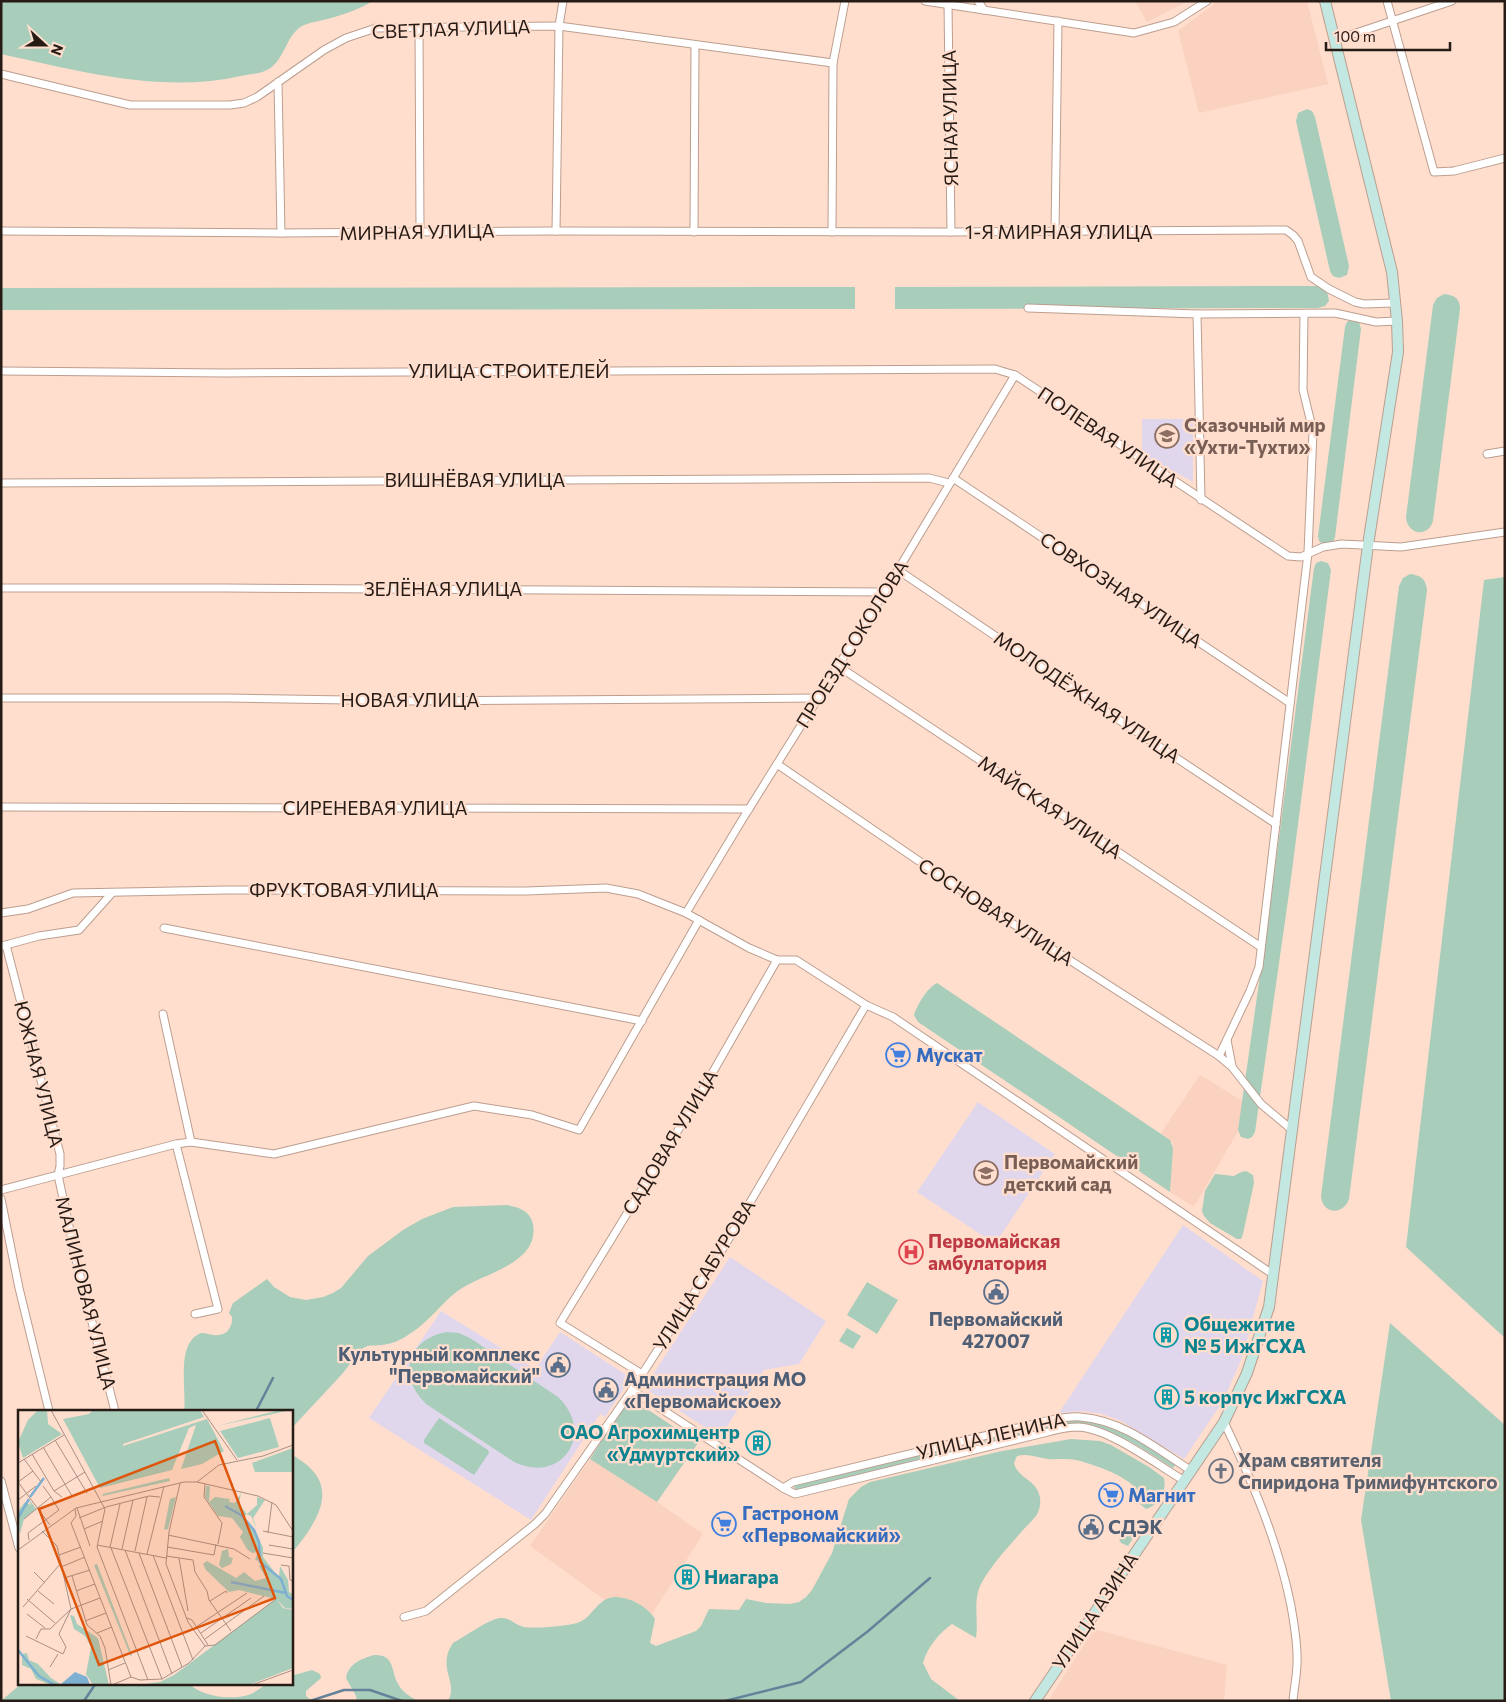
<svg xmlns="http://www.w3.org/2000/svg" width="1506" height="1702" viewBox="0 0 1506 1702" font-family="Commissioner,sans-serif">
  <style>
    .built { fill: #fad2bf }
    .education { fill: #e1d7ec }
    .green { fill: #a8cdbb }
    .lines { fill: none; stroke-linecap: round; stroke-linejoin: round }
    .stream { stroke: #64839a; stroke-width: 2.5 }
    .street-casing { stroke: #bc9e8f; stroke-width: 9 }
    .secondary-casing { stroke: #bc9e8f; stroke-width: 12 }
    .street { stroke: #fff; stroke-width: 7 }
    .secondary { stroke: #c3e8e2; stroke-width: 10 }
    .labels { text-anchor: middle; stroke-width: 4.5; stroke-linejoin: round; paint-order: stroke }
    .street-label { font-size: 19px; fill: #271b16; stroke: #ffdece }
    .education-label { font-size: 19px; font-weight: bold; fill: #785e54; stroke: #ffdece; text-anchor: start }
    .shop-label { font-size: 19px; font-weight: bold; fill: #366cbe; stroke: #ffdece; text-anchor: start }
    .health-label { font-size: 19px; font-weight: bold; fill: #be3a42; stroke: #ffdece; text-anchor: start }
    .service-label { font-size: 19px; font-weight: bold; fill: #4e5e75; stroke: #ffdece; text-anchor: start }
    .culture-label { font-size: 19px; font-weight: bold; fill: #0d838f; stroke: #ffdece; text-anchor: start }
    .worship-label { font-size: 19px; font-weight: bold; fill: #5b616d; stroke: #ffdece; text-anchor: start }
    .inset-river { fill: none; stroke: #7eb0d2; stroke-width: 2.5 }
    .inset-road { fill: none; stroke: #a99084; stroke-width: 1 }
    .view { fill: #de560c; fill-opacity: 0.15; stroke: #de560c; stroke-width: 2.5 }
    .inset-edge { fill: none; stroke: #271b16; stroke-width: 2.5 }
  </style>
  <rect width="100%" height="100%" fill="#ffdece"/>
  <g class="built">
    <polygon points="1135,1 1188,1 1147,22"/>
    <polygon points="1218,1 1307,1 1328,84 1199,113 1178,31"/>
    <polygon points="1200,1075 1252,1107 1194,1207 1170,1192 1173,1143 1161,1133"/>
    <polygon points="590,1459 657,1502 703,1534 652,1614 645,1608 611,1597 605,1600 530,1546"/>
    <polygon points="1094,1629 1227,1665 1224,1701 1048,1701"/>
  </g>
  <g class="education">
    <polygon points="1142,419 1193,419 1193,482 1142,454"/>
    <polygon points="978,1102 1055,1154 995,1244 917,1192"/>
    <polygon points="1183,1225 1263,1281 1242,1358 1223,1401 1184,1459 1121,1421 1102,1414 1082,1411 1059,1413"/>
    <polygon points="730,1257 826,1321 799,1364 764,1370 720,1437 644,1388"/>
    <polygon points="441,1311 535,1369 560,1332 631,1378 605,1417 600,1414 531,1520 369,1418"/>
  </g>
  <g class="green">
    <path d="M1 1H373C360 9 345 14 331 18 321 21 310 22 302 26 285 36 285 61 267 70 260 74 249 74 241 76 162 94 78 71 1 54Z"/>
    <polygon points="1307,109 1312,111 1315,117 1349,266 1347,275 1339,278 1333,276 1330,271 1296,121 1298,113"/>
    <polygon points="1318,286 1327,291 1329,301 1325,306 1318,308 895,309 895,287"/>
    <polygon points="855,287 855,309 1,310 1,288"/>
    <path d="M1444 294C1454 295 1460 298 1460 309L1433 521C1428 538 1407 535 1406 517L1433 305 1437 298Z"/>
    <polygon points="1352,319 1359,322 1361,329 1335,537 1333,542 1323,544 1319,541 1318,536 1345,327 1347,322"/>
    <polygon points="1321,561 1328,563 1331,570 1290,886 1255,1132 1252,1137 1248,1139 1241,1137 1238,1130 1273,884 1314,568 1316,563"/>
    <path d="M1410 574C1420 575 1426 579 1427 590L1349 1199C1343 1216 1322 1214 1321 1196L1399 586 1403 578Z"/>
    <polygon points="1505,577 1505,1338 1406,1247 1484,580"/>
    <path d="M937 983 1170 1140 1173 1148 1170 1192 918 1022 914 1015C917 1005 927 988 937 983Z"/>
    <polygon points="1246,1171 1253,1175 1254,1183 1243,1234 1241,1239 1237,1239 1210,1223 1204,1216 1202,1211 1205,1191 1215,1174 1234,1176 1241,1172"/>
    <path d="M507 1205C519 1207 530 1211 533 1224 540 1264 483 1273 459 1290 442 1302 429 1322 411 1333 404 1338 395 1343 387 1344 378 1347 369 1343 362 1349 354 1356 349 1366 343 1373 326 1392 308 1410 291 1429V1411H184C187 1391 175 1343 201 1333 207 1333 212 1336 218 1335 228 1335 233 1325 232 1317L229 1313 233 1303 267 1279 274 1287 290 1297 306 1300 323 1297 333 1293 341 1288 368 1256 403 1230 422 1219 453 1207Z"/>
    <polygon points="867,1282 898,1300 877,1334 847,1315"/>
    <polygon points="1390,1323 1505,1425 1505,1701 1391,1701 1361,1520"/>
    <polygon points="847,1328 861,1336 853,1349 839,1341"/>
    <path d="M447 1332 459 1333 470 1338 558 1397C596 1433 562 1485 514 1462L426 1404C397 1376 407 1339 447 1332Z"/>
    <polygon points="634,1404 647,1409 698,1443 657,1502 590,1459 623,1407"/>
    <polygon points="439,1418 488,1450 489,1453 474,1475 424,1443 424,1440"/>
    <path d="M1071 1420 1097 1421 1126 1433 1176 1464 1173 1468C1141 1448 1117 1429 1078 1425L795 1491 794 1485Z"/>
    <path d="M1071 1439 1100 1441 1111 1445 1149 1467 1164 1478C1167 1490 1159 1506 1146 1509L1140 1504C1139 1499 1139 1494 1136 1489 1126 1475 1092 1464 1076 1460 1067 1458 1058 1460 1048 1459 1038 1458 1028 1453 1017 1456L1014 1463C1017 1478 1038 1480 1040 1498 1041 1504 1039 1512 1036 1516 1032 1521 1027 1526 1023 1530 1009 1546 993 1563 982 1582 972 1600 979 1618 976 1638L952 1624C939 1633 927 1648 923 1663L931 1679 960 1701H448C459 1682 436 1668 453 1643 464 1637 489 1619 500 1618 510 1617 515 1625 524 1627 533 1629 568 1626 577 1623 592 1619 597 1598 614 1597 630 1597 647 1606 655 1619L650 1643 656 1646 696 1631 701 1626 709 1609 739 1610 746 1599 766 1603 790 1604 799 1602 806 1597 812 1590 832 1553 849 1499 861 1487 870 1482 1002 1451Z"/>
    <path d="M291 1454C299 1459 307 1464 313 1471 337 1498 309 1532 291 1554Z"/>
    <path d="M1125 1529 1132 1530 1136 1534 1128 1546 1121 1543C1118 1538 1119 1533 1125 1529Z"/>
    <path d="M374 1655C394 1654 391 1669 397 1682 401 1691 410 1697 418 1701H357L356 1696 346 1678C349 1663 361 1659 374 1655Z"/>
    <path d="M312 1670 320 1674 321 1678 306 1691V1696L312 1701H1L22 1683H188C202 1697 233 1701 251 1694 258 1691 264 1684 272 1683 278 1682 285 1683 291 1683V1676Z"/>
  </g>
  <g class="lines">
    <g class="stream">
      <polyline points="256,1411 273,1378"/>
      <polyline points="84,1701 96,1683"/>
      <polyline points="310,1701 344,1690 370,1690 402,1701"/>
      <polyline points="725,1701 801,1682 867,1632 930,1578"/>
    </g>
    <g class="street-casing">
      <g id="street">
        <polyline points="925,1 1134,33 1174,22 1207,1"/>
        <polyline points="978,1 984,10"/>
        <polyline points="1387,1 1434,172 1454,171 1505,158"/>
        <polyline points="948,4 951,232"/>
        <polyline points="419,27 420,231"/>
        <polyline points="1335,40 1452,1"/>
        <polyline points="1,74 130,105 230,105 244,103 257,97 324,50 346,38 376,28 559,26 833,63"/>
        <polyline points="278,82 281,233"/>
        <polyline points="1,231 281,233 556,231 951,232 1286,230 1293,235 1298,241 1311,277 1329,289 1355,302 1364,304 1394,303"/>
        <polyline points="556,231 559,26 563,1"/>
        <polyline points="694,232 695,45"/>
        <polyline points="832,232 833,63 845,1"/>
        <polyline points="1055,232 1058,21"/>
        <polyline points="1028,308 1197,314 1335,313 1376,322 1397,321"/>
        <polyline points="1197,314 1201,500"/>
        <polyline points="1,371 226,373 995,369 1015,375 1288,556 1301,557 1323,547 1342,544 1401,547 1505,532"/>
        <polyline points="1487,454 1505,451"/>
        <polyline points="953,478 1290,703"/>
        <polyline points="1,483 929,478 949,483"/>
        <polyline points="898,570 1122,722 1276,824"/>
        <polyline points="1,588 226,588 884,592"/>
        <polyline points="838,666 1261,947"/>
        <polyline points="1,698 226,698 410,701 818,698"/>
        <polyline points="777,764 976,900 1219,1056 1232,1067 1261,1104 1291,1129"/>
        <polyline points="1,807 749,809"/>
        <polyline points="1,913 28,909 73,893 226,890 526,891 606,888 638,894 686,913 749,948 777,960 796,960 866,1005 893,1017 1274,1275"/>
        <polyline points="686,913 742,820 898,570 1015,375"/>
        <polyline points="164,928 642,1021"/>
        <polyline points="6,945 60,1154 60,1166 58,1175 78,1268 115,1411"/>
        <polyline points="2,946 39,936 79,930 112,893"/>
        <polyline points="163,1014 191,1142"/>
        <polyline points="1227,1040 1232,1066"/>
        <polyline points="1219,1056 1250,991 1259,967 1308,553 1313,431 1303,390 1304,314"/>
        <polyline points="176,1144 218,1309 195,1314"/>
        <polyline points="1,1190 176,1144 191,1142 274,1154 474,1106 532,1115 579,1130 699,920"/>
        <polyline points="1,1199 19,1288 49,1411"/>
        <polyline points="642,1374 560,1323 702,1091 777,960"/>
        <path d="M632 1390 783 1488 795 1494 1048 1432C1058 1429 1069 1427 1079 1427 1110 1429 1156 1464 1183 1480"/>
        <path d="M1224 1422C1252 1481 1278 1541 1291 1606 1294 1624 1298 1643 1297 1663 1297 1675 1294 1688 1293 1701"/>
        <polyline points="1,1481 19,1548"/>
        <path d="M783 1488 793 1482 1046 1421C1057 1419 1069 1416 1080 1417 1122 1420 1156 1448 1190 1470"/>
        <polyline points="404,1617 426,1611 535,1524 545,1514 632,1390 725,1245 866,1005"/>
      </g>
    </g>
    <g class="secondary-casing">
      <polyline id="secondary" points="1035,1701 1224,1422 1247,1373 1269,1307 1368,545 1398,352 1397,321 1392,272 1325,1"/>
    </g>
    <use href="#street" class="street"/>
    <use href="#secondary" class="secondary"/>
  </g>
  <defs>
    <g id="school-ring" transform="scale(1.25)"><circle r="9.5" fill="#ffdece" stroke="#8d6e63" stroke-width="1.5"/><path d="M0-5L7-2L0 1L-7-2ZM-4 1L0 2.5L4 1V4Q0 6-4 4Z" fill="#8d6e63"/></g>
    <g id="supermarket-ring" transform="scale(1.25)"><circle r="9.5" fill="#ffdece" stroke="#3f7fe0" stroke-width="1.5"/><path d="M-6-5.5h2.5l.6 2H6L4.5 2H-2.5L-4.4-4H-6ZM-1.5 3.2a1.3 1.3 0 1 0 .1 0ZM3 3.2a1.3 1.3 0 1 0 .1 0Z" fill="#3f7fe0"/></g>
    <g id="hospital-ring" transform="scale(1.25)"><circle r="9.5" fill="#ffdece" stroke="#e0444e" stroke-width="1.5"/><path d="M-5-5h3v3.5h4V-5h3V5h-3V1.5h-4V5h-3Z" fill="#e0444e"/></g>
    <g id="civic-ring" transform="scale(1.25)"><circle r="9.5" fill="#ffdece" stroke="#5c6f8a" stroke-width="1.5"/><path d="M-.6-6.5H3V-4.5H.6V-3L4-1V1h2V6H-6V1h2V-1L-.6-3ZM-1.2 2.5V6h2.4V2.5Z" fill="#5c6f8a"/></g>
    <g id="building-ring" transform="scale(1.25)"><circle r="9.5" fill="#ffdece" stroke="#0f9aa8" stroke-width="1.5"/><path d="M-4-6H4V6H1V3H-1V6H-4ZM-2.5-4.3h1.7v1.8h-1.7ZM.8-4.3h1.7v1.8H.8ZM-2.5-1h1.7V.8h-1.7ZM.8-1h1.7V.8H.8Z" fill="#0f9aa8"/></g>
    <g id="church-ring" transform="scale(1.25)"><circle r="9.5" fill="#ffdece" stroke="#6b7280" stroke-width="1.5"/><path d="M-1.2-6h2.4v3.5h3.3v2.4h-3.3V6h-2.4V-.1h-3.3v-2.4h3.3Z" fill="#6b7280"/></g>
  </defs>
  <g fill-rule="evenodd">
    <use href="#school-ring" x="1167" y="436"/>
    <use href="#supermarket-ring" x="898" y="1055"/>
    <use href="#school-ring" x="986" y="1173"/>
    <use href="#hospital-ring" x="911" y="1252"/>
    <use href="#civic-ring" x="996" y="1292"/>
    <use href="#building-ring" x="1166" y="1335"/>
    <use href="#civic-ring" x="558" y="1365"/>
    <use href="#civic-ring" x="606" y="1390"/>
    <use href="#building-ring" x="1167" y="1397"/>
    <use href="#building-ring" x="758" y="1443"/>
    <use href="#church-ring" x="1221" y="1471"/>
    <use href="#supermarket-ring" x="1111" y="1495"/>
    <use href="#supermarket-ring" x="724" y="1524"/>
    <use href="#civic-ring" x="1091" y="1527"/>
    <use href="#building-ring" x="687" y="1577"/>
  </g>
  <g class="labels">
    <g class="street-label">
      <text transform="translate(451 29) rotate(-2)" y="7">СВЕТЛАЯ УЛИЦА</text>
      <text transform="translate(950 118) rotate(-91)" y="7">ЯСНАЯ УЛИЦА</text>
      <text transform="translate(417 232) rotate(-1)" y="7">МИРНАЯ УЛИЦА</text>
      <text x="1059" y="239">1-Я МИРНАЯ УЛИЦА</text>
      <text x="509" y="378">УЛИЦА СТРОИТЕЛЕЙ</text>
      <text transform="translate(1108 437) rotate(34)" y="7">ПОЛЕВАЯ УЛИЦА</text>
      <text x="475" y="487">ВИШНЁВАЯ УЛИЦА</text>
      <text x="443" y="596">ЗЕЛЁНАЯ УЛИЦА</text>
      <text transform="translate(1121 590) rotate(34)" y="7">СОВХОЗНАЯ УЛИЦА</text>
      <text transform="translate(852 644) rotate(-58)" y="7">ПРОЕЗД СОКОЛОВА</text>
      <text transform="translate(1087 697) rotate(34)" y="7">МОЛОДЁЖНАЯ УЛИЦА</text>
      <text x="410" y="707">НОВАЯ УЛИЦА</text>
      <text transform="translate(1050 807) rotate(34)" y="7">МАЙСКАЯ УЛИЦА</text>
      <text x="375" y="815">СИРЕНЕВАЯ УЛИЦА</text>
      <text x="344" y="897">ФРУКТОВАЯ УЛИЦА</text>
      <text transform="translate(996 912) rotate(33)" y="7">СОСНОВАЯ УЛИЦА</text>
      <text transform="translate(39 1074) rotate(76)" y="7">ЮЖНАЯ УЛИЦА</text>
      <text transform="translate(670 1142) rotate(-59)" y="7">САДОВАЯ УЛИЦА</text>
      <text transform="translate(704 1275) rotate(-58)" y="7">УЛИЦА САБУРОВА</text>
      <text transform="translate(86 1293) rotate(76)" y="7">МАЛИНОВАЯ УЛИЦА</text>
      <text transform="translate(991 1436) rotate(-13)" y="7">УЛИЦА ЛЕНИНА</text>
      <text transform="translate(1095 1611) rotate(-56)" y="7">УЛИЦА АЗИНА</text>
    </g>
    <g class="education-label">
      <text x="1184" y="432">Сказочный мир<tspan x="1184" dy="22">«Ухти-Тухти»</tspan></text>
      <text x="1004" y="1169">Первомайский<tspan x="1004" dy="22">детский сад</tspan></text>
    </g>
    <g class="shop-label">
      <text x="916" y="1062">Мускат</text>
      <text x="1128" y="1502">Магнит</text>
      <text x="742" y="1520">Гастроном<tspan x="742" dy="22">«Первомайский»</tspan></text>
    </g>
    <g class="health-label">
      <text x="928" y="1248">Первомайская<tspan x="928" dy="22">амбулатория</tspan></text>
    </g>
    <g class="service-label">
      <text x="996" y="1326" text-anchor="middle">Первомайский<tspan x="996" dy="22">427007</tspan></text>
      <text x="540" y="1361" text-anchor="end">Культурный комплекс<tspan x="540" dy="22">"Первомайский"</tspan></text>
      <text x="624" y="1386">Администрация МО<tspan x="624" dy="22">«Первомайское»</tspan></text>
      <text x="1108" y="1534">СДЭК</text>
    </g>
    <g class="culture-label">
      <text x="1184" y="1331">Общежитие<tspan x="1184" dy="22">№ 5 ИжГСХА</tspan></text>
      <text x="1184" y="1404">5 корпус ИжГСХА</text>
      <text x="740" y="1439" text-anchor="end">ОАО Агрохимцентр<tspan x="740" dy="22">«Удмуртский»</tspan></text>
      <text x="704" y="1584">Ниагара</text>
    </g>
    <g class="worship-label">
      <text x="1238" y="1467">Храм святителя<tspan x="1238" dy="22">Спиридона Тримифунтского</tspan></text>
    </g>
  </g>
  <g transform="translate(18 1410)">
    <rect width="275" height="275" fill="#ffdece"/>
    <path d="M20 0H29L30 14 44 24 5 48 0 32 10 10ZM75 0H182L186 7 105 34V36L189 9 206 41 184 54 163 59 178 15 171 18 154 60 82 78 45 9 71 4ZM262 0H273L199 16ZM252 8 261 37 220 48 202 21ZM275 38V62H237L234 53ZM151 68 152 71 84 86 85 84ZM188 76H192L191 92 197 87 212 89 211 92 217 93 223 83 221 94 229 104 239 95V87L247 90 235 108 239 119 233 106 228 104 227 107 245 137V147L261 168 262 156 270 170 271 182 275 184V199L267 198 259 190 265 198 275 200V258L231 275H119L142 272 156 265 258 189 221 180 211 182 188 160 185 154 189 151 218 168 226 162 237 171 248 168 241 156 245 152 237 150 240 142 234 143 229 139 222 127 225 122 214 108 200 106 187 87ZM158 87 150 119 146 120 152 89ZM11 89 18 99 6 109 2 124 0 101 7 92 13 95ZM210 139 211 147 215 148 213 154 204 158 201 155 204 141ZM79 154 114 245 113 247 76 155ZM52 205 56 206 59 214 80 228 91 275H75L68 264 73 237 67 226 56 219ZM9 243 11 250 20 254 33 268 44 275H52H33L18 269 13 259 4 255V244Z" fill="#a8cdbb"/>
    <path d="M57 262 69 267 72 275 43 274Z" fill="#7eb0d2"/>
    <path class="inset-river" d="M12 87 26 68M207 96 223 105 236 120 241 132 242 152 263 169 269 186 275 190M0 108 11 89M213 172 268 183M0 240 21 266 37 275"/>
    <path class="inset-road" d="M33 0 87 99 79 137 130 270M184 0 219 50M37 30 69 83M25 37 54 86M14 44 36 81 44 87M6 49 23 72M0 53 46 25M0 72 32 115M0 72 15 61M179 72 201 55 245 46 275 35M162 73 151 122 148 154 170 212 187 236M187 74 186 87 204 113 200 134M36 81 67 62M0 90 18 76M59 98 72 136M57 99 58 106 53 113 113 267M61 108 88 97 131 86 142 87M6 109 33 87 25 76M66 119 85 111M245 121 275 127M250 123 254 92M150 125 216 139 232 149M11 130 10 123 41 100 33 87M79 135 148 148M251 135 275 139M92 137 102 94M149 137 196 145 198 134M93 138 144 269M104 139 115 90M0 140 58 98 166 72H179L240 86 258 95 275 121M107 140 154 264M117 141 129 87M121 143 164 257M245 143 275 148M129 144 146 76M41 145 63 137M135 145 175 250M148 146 175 150 177 162 189 181 191 190 213 221M161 148 170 201M263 155 271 156 272 170 275 171M43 157 67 147M16 162 27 173M54 166 69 215 82 226 87 238 93 275M46 168 72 160M20 181 36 194M58 181 77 174M9 189 37 213M192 191 208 181 209 183M5 197 43 153M9 204 27 218M169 208 174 210 190 235M67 211 88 203M178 217 229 183M79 223 94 217M183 223 233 188M8 226 45 244 48 237 41 224 53 199 82 188M18 229 23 219H32L53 199 39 136 24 121M187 229 246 186M187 236 197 235 258 189M32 257 40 244M90 260 107 253M113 267 122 270 144 269 171 253 187 236M94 275 113 267M234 275 275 260"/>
    <path class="view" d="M197 31 257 188 81 255 21 99Z"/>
    <rect width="275" height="275" class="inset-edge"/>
  </g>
  <rect width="1506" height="1702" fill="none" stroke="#271b16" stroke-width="5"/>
  <g transform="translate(45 45) rotate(111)" stroke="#ffdece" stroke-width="4" paint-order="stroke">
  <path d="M0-4L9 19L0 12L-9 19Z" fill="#271b16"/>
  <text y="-8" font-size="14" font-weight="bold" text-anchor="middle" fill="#271b16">N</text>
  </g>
  <path d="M1326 42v8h124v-8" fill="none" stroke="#271b16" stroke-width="2.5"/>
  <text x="1334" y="42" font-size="15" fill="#271b16" stroke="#ffdece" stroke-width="4" paint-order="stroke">100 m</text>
</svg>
